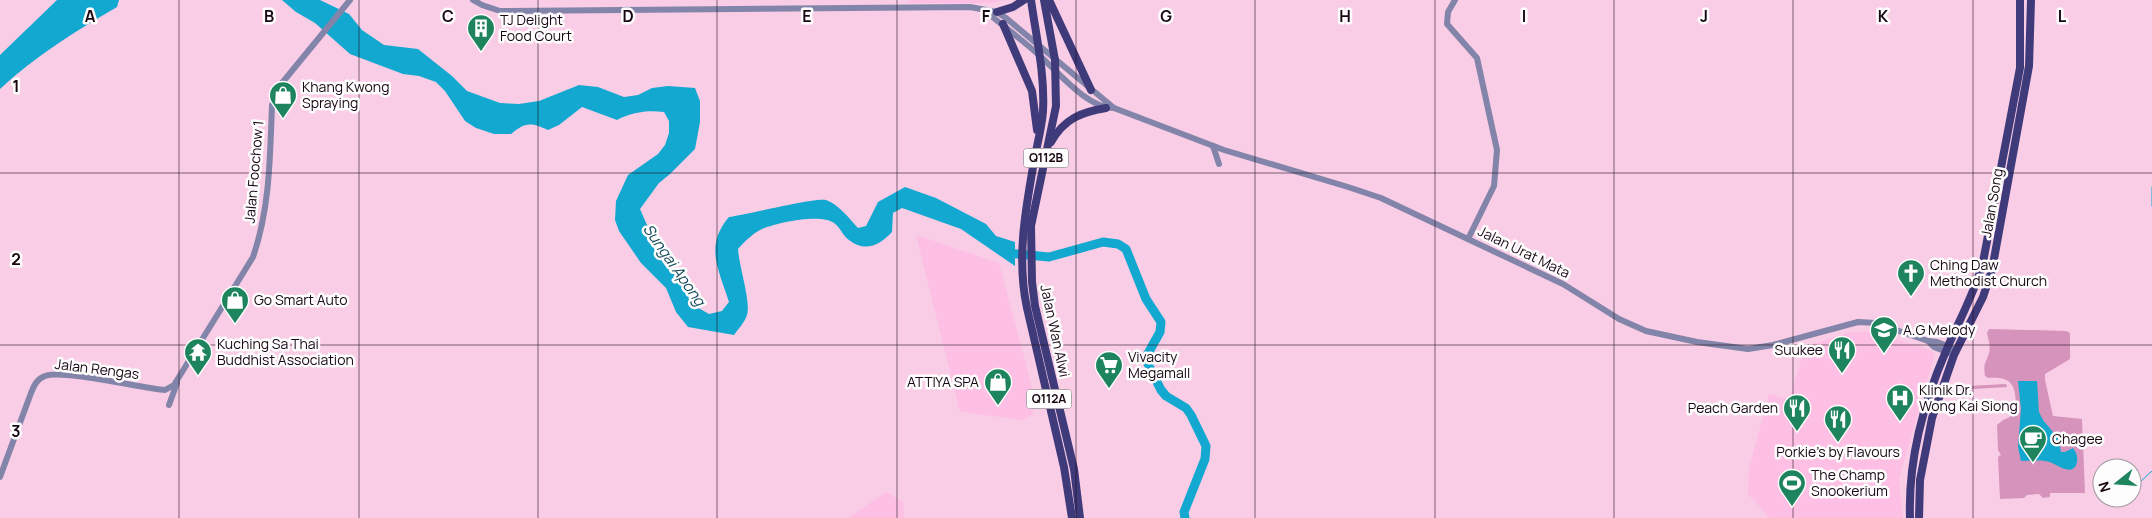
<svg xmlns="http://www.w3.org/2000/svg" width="2152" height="518" viewBox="0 0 2152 518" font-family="Manrope,sans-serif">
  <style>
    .built { fill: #fdc0e4 }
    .green { fill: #d693bb }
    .water { fill: #12a8d0 }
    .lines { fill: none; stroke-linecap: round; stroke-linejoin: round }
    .stream { stroke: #12a8d0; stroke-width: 1 }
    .river { stroke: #12a8d0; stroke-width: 9 }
    .minor { stroke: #8384a9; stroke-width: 6 }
    .major { stroke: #3f3a7a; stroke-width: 8 }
    .grid { fill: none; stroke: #180712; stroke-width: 1; stroke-opacity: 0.55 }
    .labels { text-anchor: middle; stroke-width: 5; stroke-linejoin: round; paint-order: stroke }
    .shield { fill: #fdfdfd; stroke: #5d5158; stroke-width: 1 }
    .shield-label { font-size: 12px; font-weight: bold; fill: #180712 }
    .poi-label { font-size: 14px; fill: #180712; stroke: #fdfdfd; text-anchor: start }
    .street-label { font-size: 14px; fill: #180712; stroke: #fdfdfd }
    .water-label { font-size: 15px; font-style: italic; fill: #124859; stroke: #fdfdfd }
    .grid-label { font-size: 16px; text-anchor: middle; font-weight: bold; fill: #180712; stroke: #fdfdfd; stroke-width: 5; stroke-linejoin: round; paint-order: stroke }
  </style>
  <rect width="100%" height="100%" fill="#f9cde6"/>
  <g class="built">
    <polygon points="909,0 1006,0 991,3 909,3"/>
    <polygon points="916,235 999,263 1034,394 1035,406 1032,415 1023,420 960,412"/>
    <polygon points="1870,331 1930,350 1935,354 1899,479 1903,518 1770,518 1748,494 1749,468 1769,394 1789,399 1802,358 1800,348 1850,332"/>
    <polygon points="886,492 903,502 904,518 848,518"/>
  </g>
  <g class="green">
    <path d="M1989 329 2066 331 2070 333V359L2045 374V380L2053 416 2082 419 2085 493H2050V497L2043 498 2039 494 2027 495 2024 498 2000 499 1998 457 2001 455 1998 450 1997 425 2003 420 2010 417 2014 409H2016C2016 386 2013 376 1988 378L1985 376C1983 363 1986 363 1989 353 1991 345 1988 339 1987 333Z"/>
    <polygon points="1957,384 1968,386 2006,384 2007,387 1955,390 1956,385 1959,386"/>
  </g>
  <g class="water">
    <path d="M57 0H119L117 7C76 31 35 56 0 89V55Z"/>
    <path d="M282 0H320L349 14 362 30 384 45 418 49 452 76 467 91 500 103 519 104 539 101 579 85 598 87 624 97 638 95 652 88 668 86 695 88 700 101V122L695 149 670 174 659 183 640 209 664 264 676 276 695 306 709 314 722 311 729 302C719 270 704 246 729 217 745 215 816 197 826 200 838 204 850 219 858 228L866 226 878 202 905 187 936 198 986 224 996 236 1015 242V266L961 229 902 208 893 213 892 232C880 245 865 253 849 240 843 236 840 227 834 223 820 213 776 223 762 229 752 234 745 241 738 249 739 266 751 302 747 315 745 322 738 329 734 335L688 327 676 312 666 288 641 263 619 231 615 220 616 201 628 175 658 154 665 145 669 133V121L664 112C647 110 633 112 617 120L582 107 559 125 548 130C531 122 525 122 511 134H494L476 128 465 121 445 91 436 82 419 76 403 74 350 54 315 23 296 12Z"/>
    <path d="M2018 381H2037L2039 412 2043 420 2058 438 2061 452H2065L2073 448C2076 452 2078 457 2077 462 2073 480 2054 461 2045 461 2037 460 2029 461 2021 461L2018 447 2021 409Z"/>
  </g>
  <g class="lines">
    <g class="stream">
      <polyline points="2152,187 2152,206"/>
      <polyline points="2140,482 2152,471"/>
    </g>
    <polyline class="river" points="1003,251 1007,253 1049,257 1103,242 1118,244 1126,249 1146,299 1161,322 1160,332 1146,357 1147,362 1161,390 1166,396 1186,408 1191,415 1206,446 1205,459 1184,512 1185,518"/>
    <g class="minor">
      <polyline points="473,0 482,5 500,11 970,7 997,12 1006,18 1114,108"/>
      <polyline points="1455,0 1448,12 1447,24 1477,58 1497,150 1494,186 1468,239"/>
      <path d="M984 10C1002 25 1021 39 1039 55 1058 72 1087 108 1114 108L1224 150 1348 187 1381 198 1563 284 1619 319 1646 331 1697 342 1748 349 1773 345 1858 322 1876 323 1928 341 1937 342 1957 350"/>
      <polyline points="1213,146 1219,164"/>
      <polyline points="1928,341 1934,347 1954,355"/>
      <polyline points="169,405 177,383"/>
      <path d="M0 477 31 393C34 385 37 379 45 376 63 369 141 388 165 390L174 385 253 257C270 208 270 156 272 105L282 83 350 0"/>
    </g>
    <g class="major">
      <path d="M1031 0C1036 36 1045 74 1043 111 1042 126 1038 141 1035 156 1026 207 1016 257 1027 308L1064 467 1072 518"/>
      <polyline points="1044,0 1055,60 1056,106 1031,226 1032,282 1035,306 1074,469 1080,518"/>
      <polyline points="1049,0 1091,90"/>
      <polyline points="997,12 1013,7 1024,0"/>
      <polyline points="1003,24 1032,91 1037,130"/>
      <path d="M1051 142C1064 119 1081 112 1106 108"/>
      <path d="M1910 518C1908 460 1923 404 1946 351 1959 320 1974 295 1983 262L2020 68V0"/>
      <polyline points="1919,518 1920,480 1932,418 1954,355 1983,297 1992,270 2029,66 2031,0"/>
    </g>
  </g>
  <path class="grid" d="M179 0V518M359 0V518M538 0V518M717 0V518M897 0V518M1076 0V518M1255 0V518M1435 0V518M1614 0V518M1793 0V518M1973 0V518M0 173H2152M0 345H2152"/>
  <defs>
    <g id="building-pin" transform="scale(1.4375)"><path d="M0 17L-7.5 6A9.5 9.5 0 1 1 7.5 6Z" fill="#1d845e" stroke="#fdfdfd"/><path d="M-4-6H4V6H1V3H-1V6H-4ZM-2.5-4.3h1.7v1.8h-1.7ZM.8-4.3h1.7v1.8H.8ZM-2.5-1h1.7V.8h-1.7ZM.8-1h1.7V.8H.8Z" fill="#fff"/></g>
    <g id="shop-pin" transform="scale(1.4375)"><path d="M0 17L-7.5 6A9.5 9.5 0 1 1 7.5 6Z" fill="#1d845e" stroke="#fdfdfd"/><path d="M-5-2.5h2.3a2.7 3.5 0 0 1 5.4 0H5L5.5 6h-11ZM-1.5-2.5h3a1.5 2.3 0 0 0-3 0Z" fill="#fff"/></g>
    <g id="church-pin" transform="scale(1.4375)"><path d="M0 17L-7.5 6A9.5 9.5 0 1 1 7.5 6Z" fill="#1d845e" stroke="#fdfdfd"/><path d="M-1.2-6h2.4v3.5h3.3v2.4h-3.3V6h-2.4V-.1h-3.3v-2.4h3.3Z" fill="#fff"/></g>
    <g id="school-pin" transform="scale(1.4375)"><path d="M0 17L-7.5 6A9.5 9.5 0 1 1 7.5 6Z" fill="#1d845e" stroke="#fdfdfd"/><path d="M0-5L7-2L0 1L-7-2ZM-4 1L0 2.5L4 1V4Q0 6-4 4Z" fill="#fff"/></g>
    <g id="restaurant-pin" transform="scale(1.4375)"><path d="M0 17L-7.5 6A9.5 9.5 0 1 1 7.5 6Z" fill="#1d845e" stroke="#fdfdfd"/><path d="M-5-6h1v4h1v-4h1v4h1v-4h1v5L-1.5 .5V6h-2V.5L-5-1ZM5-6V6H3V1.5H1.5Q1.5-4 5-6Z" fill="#fff"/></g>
    <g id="temple-pin" transform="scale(1.4375)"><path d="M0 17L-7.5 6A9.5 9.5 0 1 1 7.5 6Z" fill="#1d845e" stroke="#fdfdfd"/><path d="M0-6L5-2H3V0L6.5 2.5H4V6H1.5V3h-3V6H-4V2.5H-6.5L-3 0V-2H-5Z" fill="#fff"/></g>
    <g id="supermarket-pin" transform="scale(1.4375)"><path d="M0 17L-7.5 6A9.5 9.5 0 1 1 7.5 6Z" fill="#1d845e" stroke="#fdfdfd"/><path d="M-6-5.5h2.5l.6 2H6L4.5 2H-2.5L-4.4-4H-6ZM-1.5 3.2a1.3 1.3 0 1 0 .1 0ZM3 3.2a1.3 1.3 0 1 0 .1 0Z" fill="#fff"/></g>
    <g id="hospital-pin" transform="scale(1.4375)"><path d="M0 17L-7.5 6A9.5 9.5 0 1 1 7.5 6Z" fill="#1d845e" stroke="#fdfdfd"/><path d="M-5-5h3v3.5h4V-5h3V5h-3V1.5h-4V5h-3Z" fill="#fff"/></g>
    <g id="cafe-pin" transform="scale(1.4375)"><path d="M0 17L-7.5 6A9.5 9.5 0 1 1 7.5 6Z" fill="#1d845e" stroke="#fdfdfd"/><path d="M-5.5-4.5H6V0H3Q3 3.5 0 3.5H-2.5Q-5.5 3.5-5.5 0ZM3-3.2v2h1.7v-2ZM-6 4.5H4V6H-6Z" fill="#fff"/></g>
    <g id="stadium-pin" transform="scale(1.4375)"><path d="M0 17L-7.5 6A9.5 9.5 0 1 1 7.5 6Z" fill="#1d845e" stroke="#fdfdfd"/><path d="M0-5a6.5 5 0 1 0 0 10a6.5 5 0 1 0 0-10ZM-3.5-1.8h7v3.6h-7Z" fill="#fff"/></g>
  </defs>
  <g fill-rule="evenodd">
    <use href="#building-pin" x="481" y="28"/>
    <use href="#shop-pin" x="283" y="95"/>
    <use href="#church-pin" x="1911" y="273"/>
    <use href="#shop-pin" x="235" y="300"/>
    <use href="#school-pin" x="1884" y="330"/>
    <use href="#restaurant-pin" x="1842" y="350"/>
    <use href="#temple-pin" x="198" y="352"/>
    <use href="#supermarket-pin" x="1109" y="365"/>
    <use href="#shop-pin" x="998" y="382"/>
    <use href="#hospital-pin" x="1900" y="398"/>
    <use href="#restaurant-pin" x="1797" y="408"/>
    <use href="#restaurant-pin" x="1838" y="419"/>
    <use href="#cafe-pin" x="2033" y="439"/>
    <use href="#stadium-pin" x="1792" y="483"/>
  </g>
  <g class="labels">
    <g class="shield">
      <rect x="1023.5" y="148.5" width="45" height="19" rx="4"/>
      <rect x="1026.5" y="389.5" width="45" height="19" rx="4"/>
    </g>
    <g class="shield-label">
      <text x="1046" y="162">Q112B</text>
      <text x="1049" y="403">Q112A</text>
    </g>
    <g class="poi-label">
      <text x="500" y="25">TJ Delight<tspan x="500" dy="16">Food Court</tspan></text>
      <text x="302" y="92">Khang Kwong<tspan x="302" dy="16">Spraying</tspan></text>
      <text x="1930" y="270">Ching Daw<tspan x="1930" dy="16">Methodist Church</tspan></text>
      <text x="254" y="305">Go Smart Auto</text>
      <text x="1903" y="335">A.G Melody</text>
      <text x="217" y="349">Kuching Sa Thai<tspan x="217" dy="16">Buddhist Association</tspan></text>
      <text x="1823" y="355" text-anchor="end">Suukee</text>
      <text x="1128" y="362">Vivacity<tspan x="1128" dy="16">Megamall</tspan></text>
      <text x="979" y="387" text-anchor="end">ATTIYA SPA</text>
      <text x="1919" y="395">Klinik Dr.<tspan x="1919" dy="16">Wong Kai Siong</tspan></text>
      <text x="1778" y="413" text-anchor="end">Peach Garden</text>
      <text x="2052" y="444">Chagee</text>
      <text x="1838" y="457" text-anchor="middle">Porkie's by Flavours</text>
      <text x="1811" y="480">The Champ<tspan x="1811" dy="16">Snookerium</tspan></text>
    </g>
    <g class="street-label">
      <text transform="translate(254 172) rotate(-85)" y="5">Jalan Foochow 1</text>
      <text transform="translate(1992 203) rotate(-80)" y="5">Jalan Song</text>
      <text transform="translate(1524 252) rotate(26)" y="5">Jalan Urat Mata</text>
      <text transform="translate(1055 331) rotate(78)" y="5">Jalan Wan Alwi</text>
      <text transform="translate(97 369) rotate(7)" y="5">Jalan Rengas</text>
    </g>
    <g class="water-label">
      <text transform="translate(674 265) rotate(55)" y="5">Sungai Apong</text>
    </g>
  </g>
  <g class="grid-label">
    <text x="90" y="22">A</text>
    <text x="269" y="22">B</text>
    <text x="448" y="22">C</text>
    <text x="628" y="22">D</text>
    <text x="807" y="22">E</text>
    <text x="986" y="22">F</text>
    <text x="1166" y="22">G</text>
    <text x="1345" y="22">H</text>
    <text x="1524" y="22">I</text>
    <text x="1704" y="22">J</text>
    <text x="1883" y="22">K</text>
    <text x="2062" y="22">L</text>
    <text x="16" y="92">1</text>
    <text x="16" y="265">2</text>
    <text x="16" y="437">3</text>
  </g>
  <g transform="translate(2117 483) rotate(253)"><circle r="24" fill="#fdfdfd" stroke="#a19b9f"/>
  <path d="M0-4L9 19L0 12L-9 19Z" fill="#1d845e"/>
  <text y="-8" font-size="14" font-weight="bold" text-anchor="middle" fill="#180712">N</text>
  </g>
</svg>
